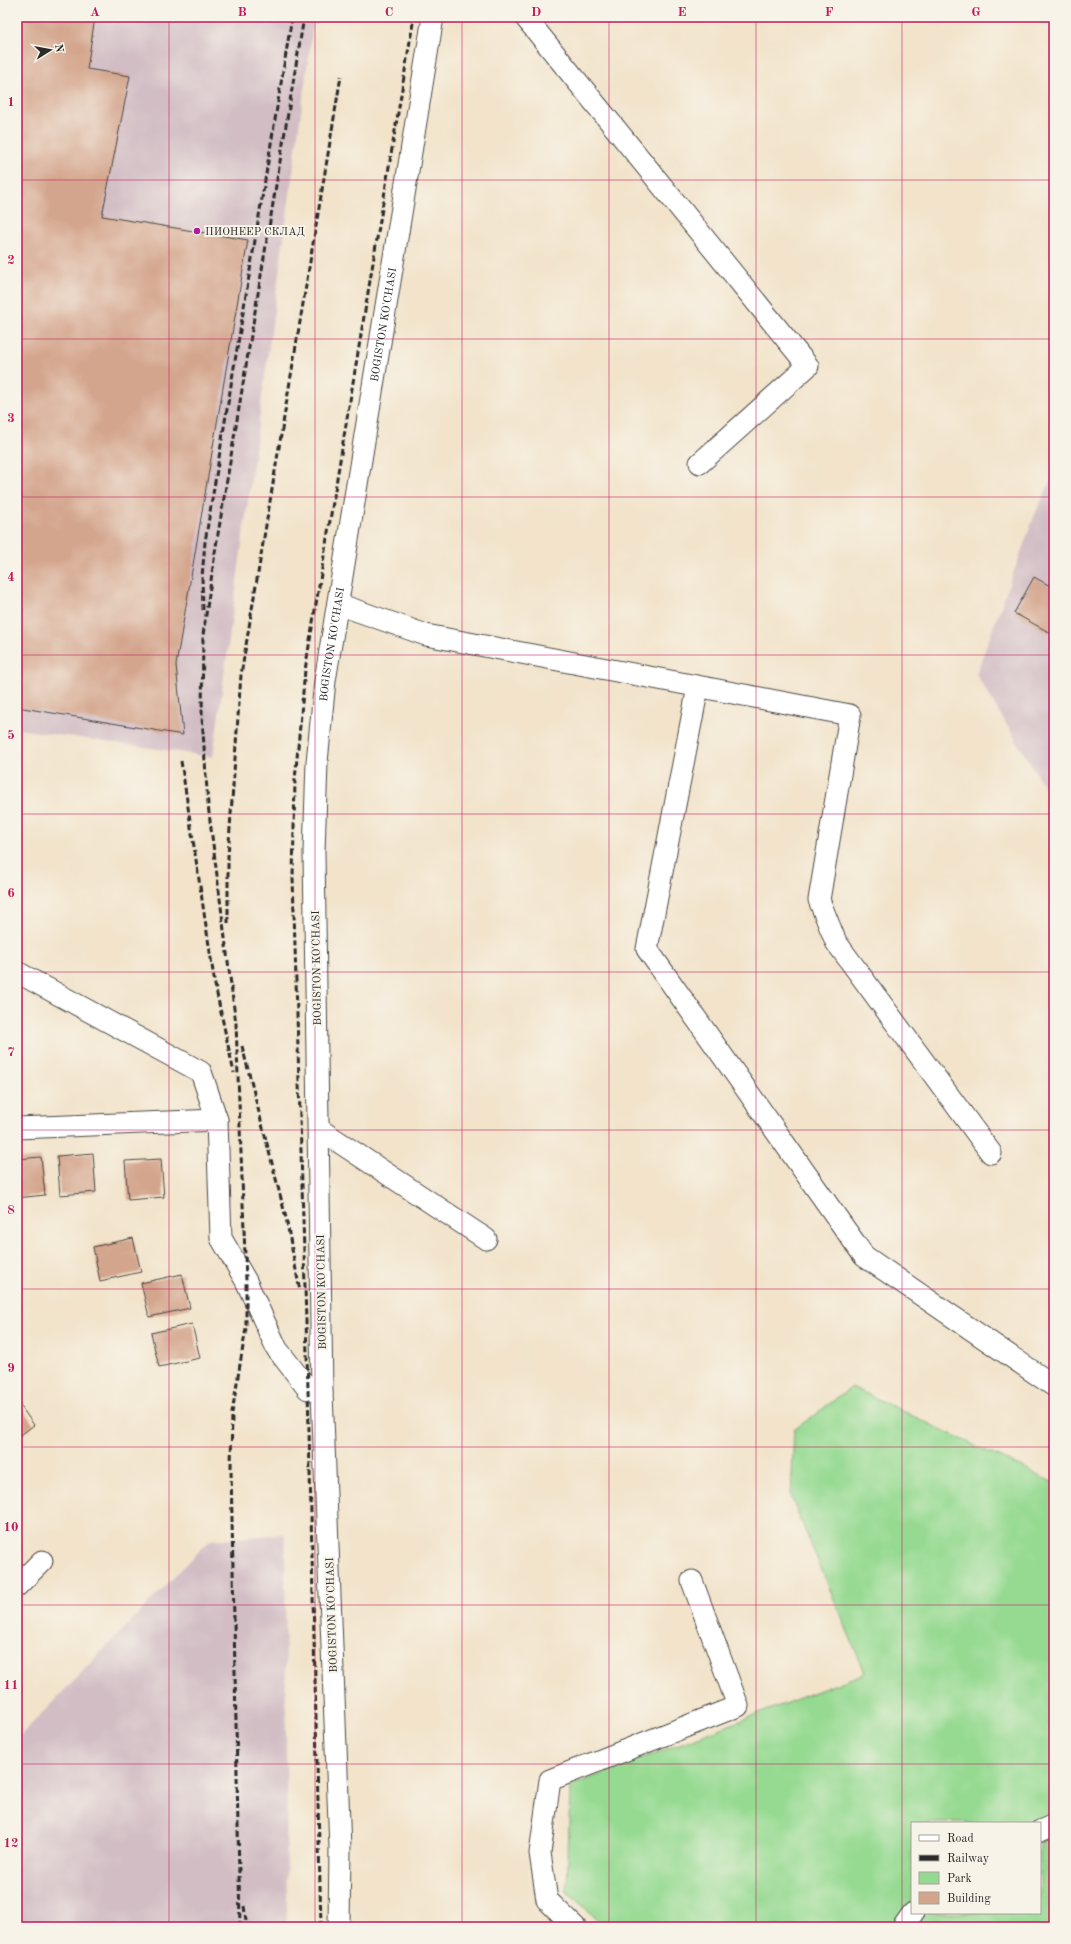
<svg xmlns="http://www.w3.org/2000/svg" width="1071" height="1944" viewBox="0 0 1071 1944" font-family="'Old Standard TT',serif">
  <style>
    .industrial { fill: #d2bdc5 }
    .green { fill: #96da92; stroke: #60825e; fill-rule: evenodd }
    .building { fill: #d4a58d }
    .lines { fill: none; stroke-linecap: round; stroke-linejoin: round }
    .minor-casing { stroke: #494743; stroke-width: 23 }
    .minor { stroke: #fff; stroke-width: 21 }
    .rail { stroke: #2b2b2b; stroke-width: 3; stroke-dasharray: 6 3; stroke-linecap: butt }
    .grid { fill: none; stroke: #c2185b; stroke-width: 1; stroke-opacity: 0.55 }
    .poi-dot { fill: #b5179e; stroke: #f7f3e8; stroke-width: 1.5 }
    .labels { text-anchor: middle; stroke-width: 4; stroke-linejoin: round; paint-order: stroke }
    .poi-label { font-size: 11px; fill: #2b2b2b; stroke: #f7f3e8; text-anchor: start }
    .street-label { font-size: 11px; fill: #2b2b2b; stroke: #f7f3e8 }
    .neatline { fill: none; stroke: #c2185b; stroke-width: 1.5 }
    .grid-label { font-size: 13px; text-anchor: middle; font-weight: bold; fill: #c2185b }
  </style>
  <rect width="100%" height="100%" fill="#f7f3e8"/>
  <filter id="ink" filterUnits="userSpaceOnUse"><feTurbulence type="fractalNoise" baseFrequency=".025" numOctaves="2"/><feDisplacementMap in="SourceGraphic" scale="8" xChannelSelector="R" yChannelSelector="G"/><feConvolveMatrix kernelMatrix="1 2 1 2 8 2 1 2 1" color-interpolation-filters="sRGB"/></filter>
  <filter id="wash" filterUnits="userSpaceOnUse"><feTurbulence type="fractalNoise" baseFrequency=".012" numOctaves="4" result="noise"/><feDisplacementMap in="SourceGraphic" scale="16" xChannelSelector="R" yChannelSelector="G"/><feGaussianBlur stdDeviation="0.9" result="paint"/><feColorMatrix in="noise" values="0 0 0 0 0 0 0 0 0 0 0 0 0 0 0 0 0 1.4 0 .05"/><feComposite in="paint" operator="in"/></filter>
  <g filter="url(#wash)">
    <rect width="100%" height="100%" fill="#f2e3ca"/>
    <g class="industrial">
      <polygon points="17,17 314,17 213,757 17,729"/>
      <polygon points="1054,474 1054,803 976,674 1035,514"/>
      <polygon points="285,1534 287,1927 17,1927 17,1739 210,1540"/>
    </g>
    <path class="green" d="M852 1387 1054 1483V1927H607L567 1892 570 1786 865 1673 791 1497 794 1430ZM912 1823H1040V1913H912Z"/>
    <g id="blocks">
      <g class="building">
        <polygon points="17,17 95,17 87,69 130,76 102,216 248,240 176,665 183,735 17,707"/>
        <polygon points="1034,577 1054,588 1054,635 1014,613"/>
        <polygon points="93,1153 96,1192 60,1195 57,1156"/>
        <polygon points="41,1157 45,1195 17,1198 17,1159"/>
        <polygon points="161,1159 164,1197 128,1200 125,1161"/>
        <polygon points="133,1238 141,1272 100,1281 93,1247"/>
        <polygon points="182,1274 190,1308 149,1317 141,1283"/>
        <polygon points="192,1324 200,1358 159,1367 151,1333"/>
        <polygon points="17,1401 34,1425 17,1438"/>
      </g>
    </g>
  </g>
  <g filter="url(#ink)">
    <use href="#blocks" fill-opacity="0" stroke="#494743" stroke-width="1"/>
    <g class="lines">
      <g class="minor-casing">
        <g id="minor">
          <polyline points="525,17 808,366 700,463"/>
          <polyline points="338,604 426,635 850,715 819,900 836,942 991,1153"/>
          <polyline points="698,687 647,949 864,1256 1054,1386"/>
          <polyline points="17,972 201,1072 217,1120 221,1238 246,1281 277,1349 308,1389 322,1393"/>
          <polyline points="17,1128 217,1120"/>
          <polyline points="319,1129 486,1239"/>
          <polyline points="17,1586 42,1561"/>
          <polyline points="1040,1831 1054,1825"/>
          <path id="s1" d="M339 1927 340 1848 322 1393 314 852 317 762 325 681 433 17"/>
          <polyline points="575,1927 547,1900 540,1853 550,1780 738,1706 692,1581"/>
          <polyline points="903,1927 913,1913"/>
        </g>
      </g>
      <use href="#minor" class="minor"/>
      <g class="rail">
        <polyline points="203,610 202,577 205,542 292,17"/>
        <polyline points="181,761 215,985 234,1073"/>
        <polyline points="228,923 228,856 241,675 341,76"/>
        <polyline points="242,1046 286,1218 300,1291"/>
        <polyline points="244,1906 247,1927"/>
        <polyline points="240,1927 231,1468 232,1413 246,1328 246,1281 236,1024 208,805 202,717 203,635 216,546 304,17"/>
        <polyline points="321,1927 308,1389 293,878 295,780 305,670 414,17"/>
      </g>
    </g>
  </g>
  <path class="grid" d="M169 17V1927M315 17V1927M462 17V1927M609 17V1927M756 17V1927M902 17V1927M17 180H1054M17 339H1054M17 497H1054M17 655H1054M17 814H1054M17 972H1054M17 1130H1054M17 1289H1054M17 1447H1054M17 1605H1054M17 1764H1054"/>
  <circle class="poi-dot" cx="197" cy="231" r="4"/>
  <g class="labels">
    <g class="poi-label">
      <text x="205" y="235">ПИОНЕЕР СКЛАД</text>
    </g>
    <g class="street-label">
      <text dy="4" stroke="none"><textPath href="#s1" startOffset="1608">BOGISTON KO'CHASI</textPath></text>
      <text dy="4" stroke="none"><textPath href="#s1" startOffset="1284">BOGISTON KO'CHASI</textPath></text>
      <text transform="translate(316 968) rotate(-91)" y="4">BOGISTON KO'CHASI</text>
      <text transform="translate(321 1292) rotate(-91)" y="4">BOGISTON KO'CHASI</text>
      <text transform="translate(331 1615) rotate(-92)" y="4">BOGISTON KO'CHASI</text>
    </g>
  </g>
  <rect width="1071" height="1944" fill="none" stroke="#f7f3e8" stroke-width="44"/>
  <rect x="911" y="1822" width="130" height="92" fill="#f7f3e8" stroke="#a5a39c"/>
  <rect x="919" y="1835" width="20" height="6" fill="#ffffff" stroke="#a5a39c"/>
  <text x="947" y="1842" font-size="12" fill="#2b2b2b">Road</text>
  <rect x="919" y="1855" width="20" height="6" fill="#2b2b2b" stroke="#a5a39c"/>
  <text x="947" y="1862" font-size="12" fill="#2b2b2b">Railway</text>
  <rect x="919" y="1872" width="20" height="12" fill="#96da92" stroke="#a5a39c"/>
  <text x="947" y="1882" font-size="12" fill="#2b2b2b">Park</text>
  <rect x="919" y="1892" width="20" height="12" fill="#d4a58d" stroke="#a5a39c"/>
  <text x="947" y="1902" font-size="12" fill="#2b2b2b">Building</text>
  <g transform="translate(50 50) rotate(79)" stroke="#f7f3e8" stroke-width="3" paint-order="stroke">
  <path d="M0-3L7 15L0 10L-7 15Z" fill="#2b2b2b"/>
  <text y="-6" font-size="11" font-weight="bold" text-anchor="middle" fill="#2b2b2b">N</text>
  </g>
  <rect x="22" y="22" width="1027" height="1900" class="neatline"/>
  <g class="grid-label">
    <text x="95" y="16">A</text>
    <text x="242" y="16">B</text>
    <text x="389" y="16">C</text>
    <text x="536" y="16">D</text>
    <text x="682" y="16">E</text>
    <text x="829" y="16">F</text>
    <text x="976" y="16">G</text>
    <text x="11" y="106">1</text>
    <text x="11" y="264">2</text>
    <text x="11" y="422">3</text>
    <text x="11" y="581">4</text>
    <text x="11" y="739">5</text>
    <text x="11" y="897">6</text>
    <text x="11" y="1056">7</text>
    <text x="11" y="1214">8</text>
    <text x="11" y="1372">9</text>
    <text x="11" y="1531">10</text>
    <text x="11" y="1689">11</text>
    <text x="11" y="1847">12</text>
  </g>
</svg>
